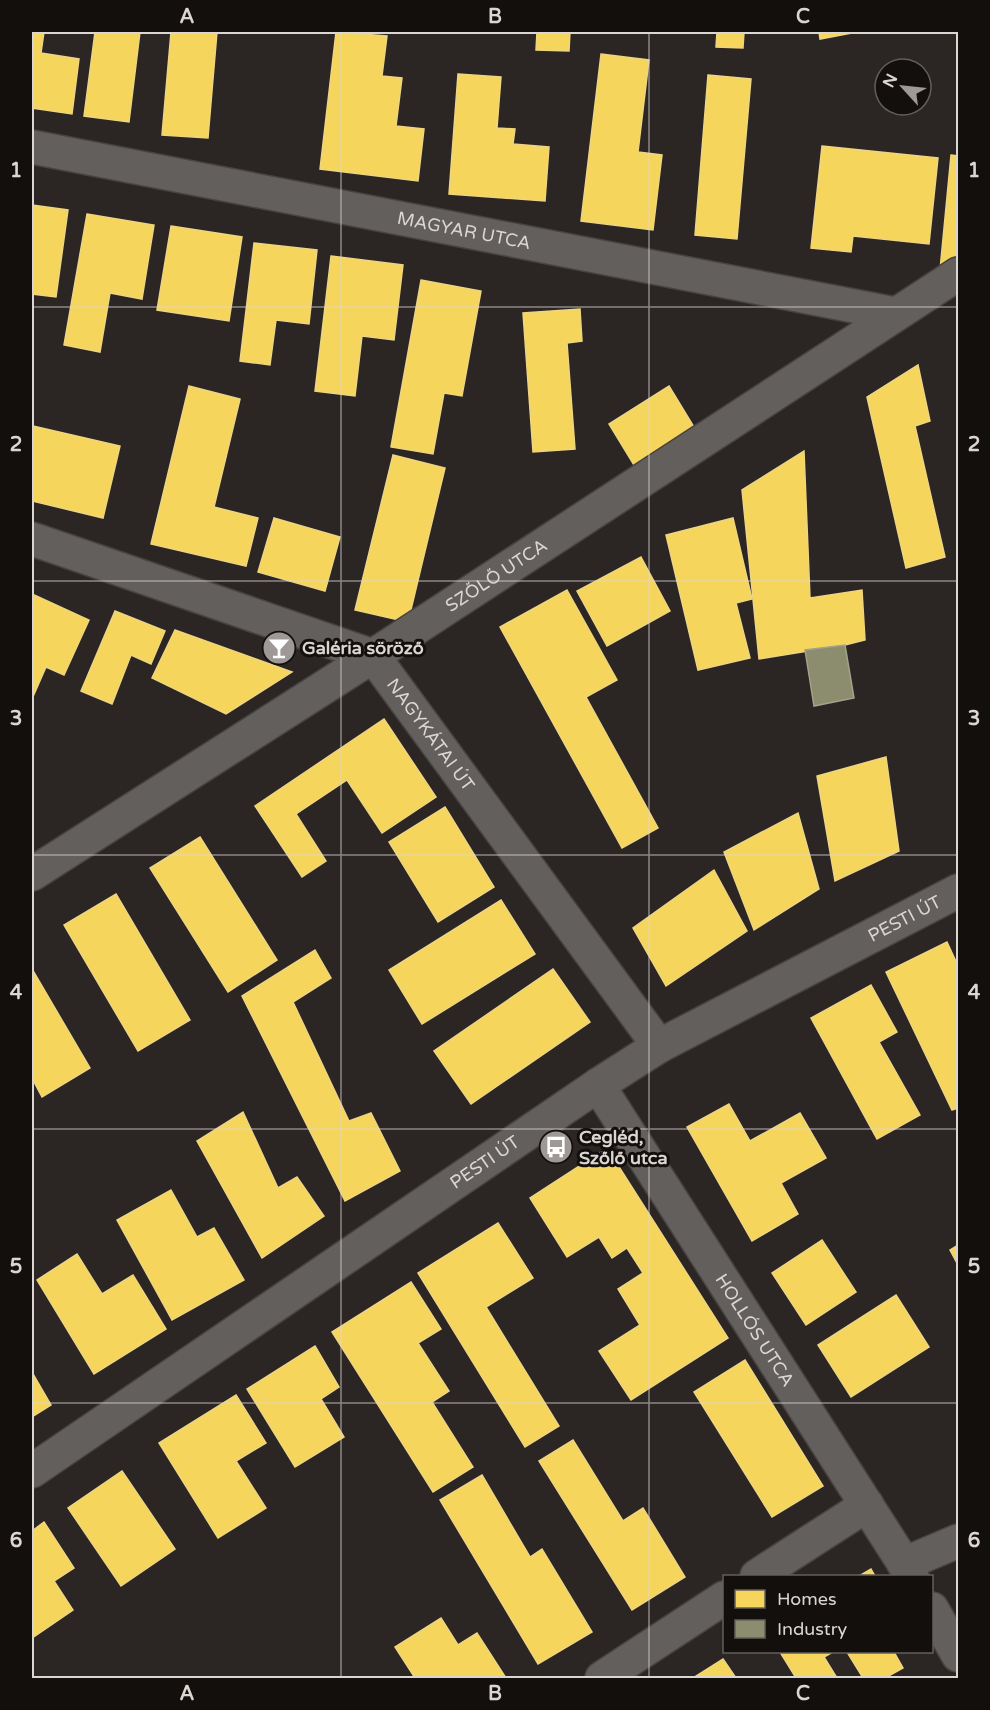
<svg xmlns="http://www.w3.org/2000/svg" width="990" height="1710" viewBox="0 0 990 1710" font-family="'Varela Round',sans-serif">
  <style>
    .homes { fill: #f6d55c; stroke: #eed580; stroke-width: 1.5 }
    .industry { fill: #8c8c6e; stroke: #a4a28c; stroke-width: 1.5 }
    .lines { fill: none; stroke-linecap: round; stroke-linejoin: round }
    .minor-casing { stroke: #474341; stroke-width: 36 }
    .minor { stroke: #635f5d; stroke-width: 33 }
    .grid { fill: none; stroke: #dcd6d3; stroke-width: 1.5; stroke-opacity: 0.55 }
    .labels { text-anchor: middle; stroke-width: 6; stroke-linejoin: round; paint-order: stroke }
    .street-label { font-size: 18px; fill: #dcd6d3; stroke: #130f0d }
    .poi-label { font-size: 18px; font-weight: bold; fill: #dcd6d3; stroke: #130f0d; text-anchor: start }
    .neatline { fill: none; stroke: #dcd6d3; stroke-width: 2 }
    .grid-label { font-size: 20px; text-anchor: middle; font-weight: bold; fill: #dcd6d3 }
  </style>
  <rect width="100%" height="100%" fill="#2b2624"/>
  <g class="homes">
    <polygon points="32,32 44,32 41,53 79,59 72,114 32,108"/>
    <polygon points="95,32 140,32 129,122 84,116"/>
    <polygon points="171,32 217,32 208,138 162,135"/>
    <polygon points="336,32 387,36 382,76 402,78 396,126 424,129 418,181 320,169"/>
    <polygon points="537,32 570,32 569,51 536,50"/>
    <polygon points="717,32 744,32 743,48 716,47"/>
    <polygon points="819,32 857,32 820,39"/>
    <polygon points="601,54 649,60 638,152 662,155 653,230 581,221"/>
    <polygon points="458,74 501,77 497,128 515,129 513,144 549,147 545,201 449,194"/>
    <polygon points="708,75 751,79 737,239 695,235"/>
    <polygon points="822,146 938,158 929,244 853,236 851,252 811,248"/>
    <polygon points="951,155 958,156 958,259 940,270"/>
    <polygon points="32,205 68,210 56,297 32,294"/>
    <polygon points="87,214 154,225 142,299 110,293 100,352 64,345"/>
    <polygon points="171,226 242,237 229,321 157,310"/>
    <polygon points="254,243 317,250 309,324 276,320 270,365 240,361"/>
    <polygon points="331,256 403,265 394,340 362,336 355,396 315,391"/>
    <polygon points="421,280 481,291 462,396 444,393 433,454 391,447"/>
    <polygon points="580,309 582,341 567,343 575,449 533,452 523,313"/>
    <polygon points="918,365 930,421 915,426 945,557 906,568 867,397"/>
    <polygon points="189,386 240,399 214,507 258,518 246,566 151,544"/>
    <polygon points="669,386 697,432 637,470 609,424"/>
    <polygon points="33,426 120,446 103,518 32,501"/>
    <polygon points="804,451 810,598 862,590 865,640 845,645 759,659 742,490"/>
    <polygon points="393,455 445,468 408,622 355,610"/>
    <polygon points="274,518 340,537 325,591 258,572"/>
    <polygon points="733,518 752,599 736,603 750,658 698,670 666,535"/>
    <polygon points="641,557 670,611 607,646 577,591"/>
    <polygon points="567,590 617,680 586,697 658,828 622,848 500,627"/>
    <polygon points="32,594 89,620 64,675 46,667 32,699"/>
    <polygon points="115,611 165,631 151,664 131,655 112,704 81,691"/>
    <polygon points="175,630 292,672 226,714 152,678"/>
    <polygon points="384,719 436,797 382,833 347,780 296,814 326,861 302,877 255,806"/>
    <polygon points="886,757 899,851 835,881 817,776"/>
    <polygon points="445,807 494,887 438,922 389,842"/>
    <polygon points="798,813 819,889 754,930 724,852"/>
    <polygon points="200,837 277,960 228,992 150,868"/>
    <polygon points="714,870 747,931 666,986 633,928"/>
    <polygon points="116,894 190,1020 138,1051 64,925"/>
    <polygon points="501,900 535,954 422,1024 389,970"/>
    <polygon points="947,942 958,966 958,1108 952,1110 886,972"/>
    <polygon points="315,950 331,978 293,1002 349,1121 371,1113 400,1171 345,1201 242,996"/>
    <polygon points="32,969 90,1068 42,1097 32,1078"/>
    <polygon points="553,969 590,1022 471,1104 434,1051"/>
    <polygon points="871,985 897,1032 879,1042 920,1115 877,1139 811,1018"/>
    <polygon points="729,1104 750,1141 800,1113 826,1158 781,1183 798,1214 752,1241 687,1127"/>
    <polygon points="243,1112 278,1188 297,1177 324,1216 262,1258 197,1141"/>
    <polygon points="607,1148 728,1338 631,1400 599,1351 640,1325 618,1289 643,1273 627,1248 612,1258 599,1237 567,1257 530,1198"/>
    <polygon points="171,1190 197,1237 214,1228 244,1280 172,1320 117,1220"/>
    <polygon points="498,1223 533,1278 486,1307 559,1426 525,1447 418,1273"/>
    <polygon points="822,1240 856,1292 806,1325 772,1273"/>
    <polygon points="958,1245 958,1265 950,1250"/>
    <polygon points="77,1254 102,1294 133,1275 166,1329 94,1374 37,1280"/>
    <polygon points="411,1282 441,1329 418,1343 449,1391 432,1402 473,1467 433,1492 332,1332"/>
    <polygon points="896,1295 929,1347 851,1397 818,1345"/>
    <polygon points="315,1346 339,1387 321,1399 344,1437 295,1467 247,1389"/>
    <polygon points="745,1360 823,1486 772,1517 694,1392"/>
    <polygon points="32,1372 51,1405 32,1417"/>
    <polygon points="236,1395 266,1443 236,1461 266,1508 218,1538 159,1443"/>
    <polygon points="573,1440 623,1521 643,1508 685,1577 632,1610 539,1461"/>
    <polygon points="122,1471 175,1549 121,1586 68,1508"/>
    <polygon points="482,1475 530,1557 542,1549 592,1632 538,1664 440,1500"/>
    <polygon points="44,1522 74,1568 54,1581 73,1610 32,1638 32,1531"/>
    <polygon points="871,1569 875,1576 859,1576"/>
    <polygon points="441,1618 458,1645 477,1633 506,1678 415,1678 395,1647"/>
    <polygon points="780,1652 833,1652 824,1657 837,1678 796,1678"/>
    <polygon points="847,1652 894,1652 903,1668 885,1678 863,1678"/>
    <polygon points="723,1659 736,1678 693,1678"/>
  </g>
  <polygon class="industry" points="845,645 854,698 814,706 805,650"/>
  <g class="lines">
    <g class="minor-casing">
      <g id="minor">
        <path id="s1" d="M32 147 895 314"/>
        <path id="s2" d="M32 539 373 656 659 1046"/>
        <path id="s3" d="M32 874 373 656 958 274"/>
        <path id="s4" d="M598 1085 912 1576"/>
        <path id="s5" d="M32 1471 598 1085 659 1046 958 891"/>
        <polyline points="904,1564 958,1541"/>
        <polyline points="757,1576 867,1505"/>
        <polyline points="932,1609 958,1655"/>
        <polyline points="602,1678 724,1598"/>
      </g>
    </g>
    <use href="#minor" class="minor"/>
  </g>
  <path class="grid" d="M341 32V1678M649 32V1678M32 307H958M32 581H958M32 855H958M32 1129H958M32 1403H958"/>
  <defs>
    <g id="bar-disc" transform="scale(1.725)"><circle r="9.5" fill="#9e9896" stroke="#130f0d"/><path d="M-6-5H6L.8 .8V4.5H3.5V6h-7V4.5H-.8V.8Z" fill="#fff"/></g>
    <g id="bus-disc" transform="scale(1.725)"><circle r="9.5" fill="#9e9896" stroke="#130f0d"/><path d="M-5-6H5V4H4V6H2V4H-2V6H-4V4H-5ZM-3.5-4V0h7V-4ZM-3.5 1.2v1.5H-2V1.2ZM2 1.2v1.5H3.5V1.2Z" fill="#fff"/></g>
  </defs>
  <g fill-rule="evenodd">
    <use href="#bar-disc" x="279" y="648"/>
    <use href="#bus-disc" x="556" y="1147"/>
  </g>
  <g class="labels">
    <g class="street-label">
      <text dy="6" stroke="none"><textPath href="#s1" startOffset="440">MAGYAR UTCA</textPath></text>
      <text dy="6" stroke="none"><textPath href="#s3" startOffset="552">SZŐLŐ UTCA</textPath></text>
      <text dy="6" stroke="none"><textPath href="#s2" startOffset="458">NAGYKÁTAI ÚT</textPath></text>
      <text dy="6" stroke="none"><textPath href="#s5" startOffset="1034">PESTI ÚT</textPath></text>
      <text dy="6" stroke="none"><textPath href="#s5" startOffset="548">PESTI ÚT</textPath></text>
      <text dy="6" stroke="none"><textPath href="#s4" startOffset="291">HOLLÓS UTCA</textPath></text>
    </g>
    <g class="poi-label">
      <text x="302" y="654">Galéria söröző</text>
      <text x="579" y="1143">Cegléd,<tspan x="579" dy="21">Szőlő utca</tspan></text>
    </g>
  </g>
  <rect width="990" height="1710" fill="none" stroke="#130f0d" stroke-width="66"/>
  <rect x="723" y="1575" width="210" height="78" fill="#130f0d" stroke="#635f5c" stroke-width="1.5"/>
  <rect x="735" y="1590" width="30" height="18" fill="#f6d55c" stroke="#635f5c" stroke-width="1.5"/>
  <text x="777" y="1605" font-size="18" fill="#dcd6d3">Homes</text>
  <rect x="735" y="1620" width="30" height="18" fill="#8c8c6e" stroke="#635f5c" stroke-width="1.5"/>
  <text x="777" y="1635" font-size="18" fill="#dcd6d3">Industry</text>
  <g transform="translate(903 87) rotate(297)"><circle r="28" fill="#130f0d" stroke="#635f5c" stroke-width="1.5"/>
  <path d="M0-4.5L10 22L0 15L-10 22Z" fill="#9e9896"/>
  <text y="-9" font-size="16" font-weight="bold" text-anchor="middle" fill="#dcd6d3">N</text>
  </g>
  <rect x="33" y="33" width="924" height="1644" class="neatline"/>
  <g class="grid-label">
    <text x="187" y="23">A</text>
    <text x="495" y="23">B</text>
    <text x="803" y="23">C</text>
    <text x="16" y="177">1</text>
    <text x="974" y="177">1</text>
    <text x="16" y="451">2</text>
    <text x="974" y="451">2</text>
    <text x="16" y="725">3</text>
    <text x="974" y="725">3</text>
    <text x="16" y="999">4</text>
    <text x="974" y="999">4</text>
    <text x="16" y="1273">5</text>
    <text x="974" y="1273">5</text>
    <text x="16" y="1547">6</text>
    <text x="974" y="1547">6</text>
    <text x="187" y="1700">A</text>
    <text x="495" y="1700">B</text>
    <text x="803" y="1700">C</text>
  </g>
</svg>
